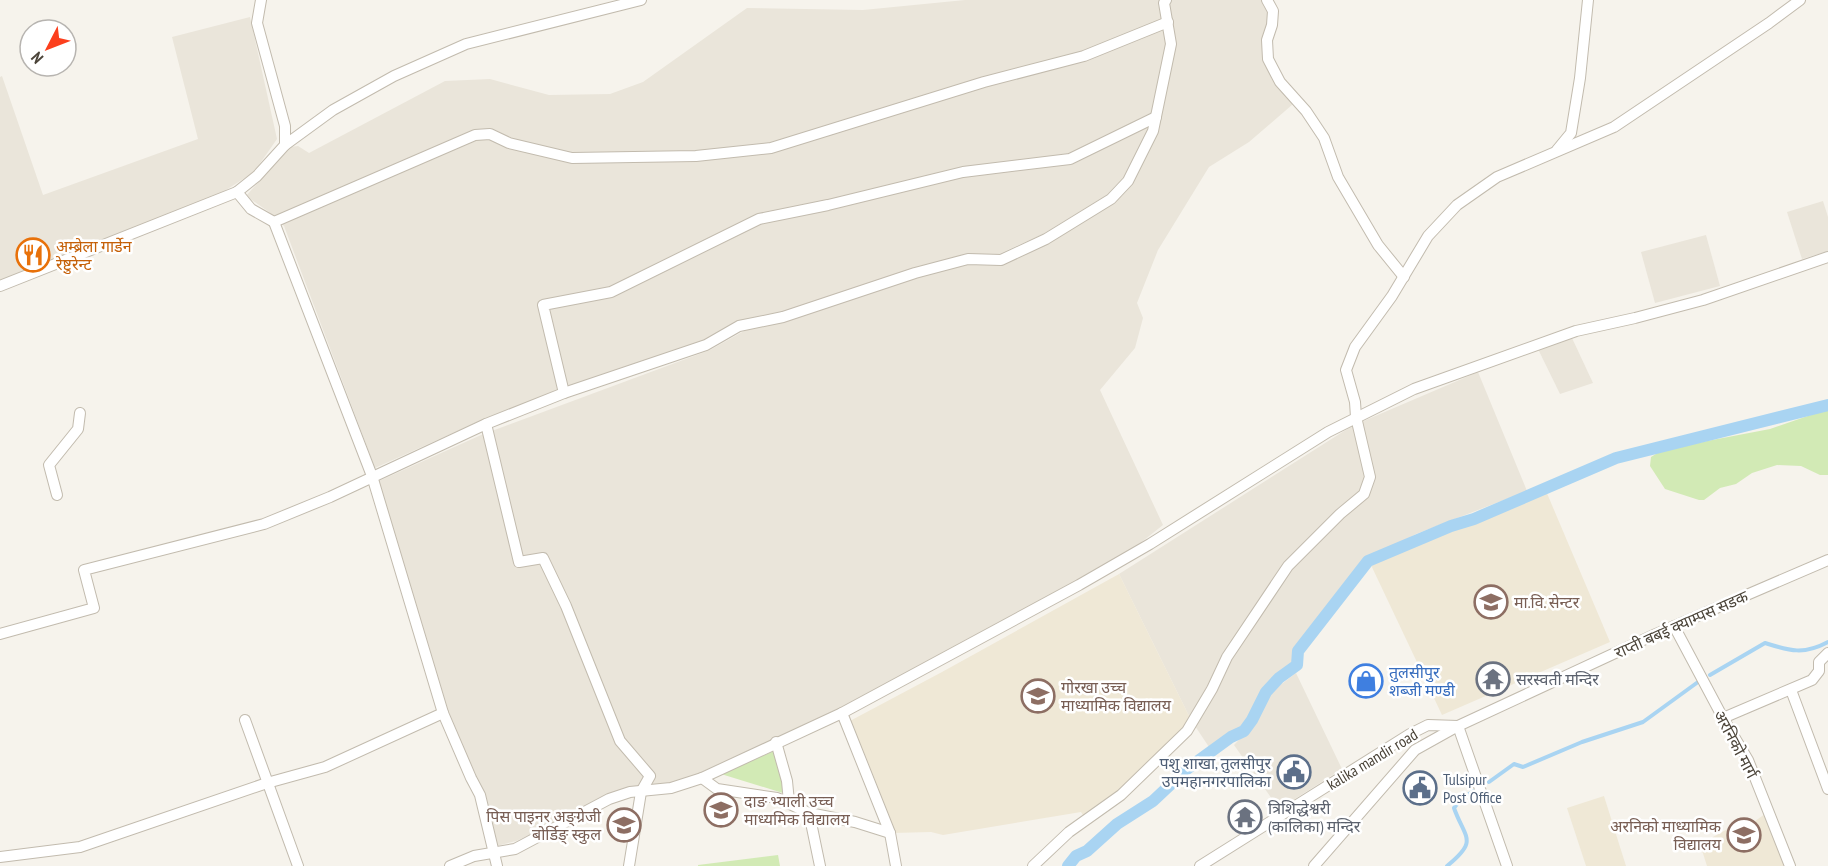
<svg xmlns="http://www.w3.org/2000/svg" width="1828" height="866" viewBox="0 0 1828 866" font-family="'PT Sans Narrow','Noto Sans Devanagari',sans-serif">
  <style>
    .residential { fill: #eae5da }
    .education { fill: #efe8d6 }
    .green { fill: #d2eab5 }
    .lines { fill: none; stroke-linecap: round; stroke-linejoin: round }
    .stream { stroke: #a9d4f2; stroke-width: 4 }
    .canal { stroke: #a9d4f2; stroke-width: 12 }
    .street-casing { stroke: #c2bbae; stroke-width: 12 }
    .street { stroke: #fff; stroke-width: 10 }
    .labels { text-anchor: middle; stroke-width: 5; stroke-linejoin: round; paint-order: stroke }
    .food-label { font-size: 16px; fill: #c56008; stroke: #fff; text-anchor: start }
    .education-label { font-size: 16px; fill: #785e54; stroke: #fff; text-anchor: start }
    .street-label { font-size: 16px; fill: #4b4439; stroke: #fff }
    .shop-label { font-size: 16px; fill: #366cbe; stroke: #fff; text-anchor: start }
    .worship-label { font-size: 16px; fill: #5b616d; stroke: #fff; text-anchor: start }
    .service-label { font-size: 16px; fill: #4e5e75; stroke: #fff; text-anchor: end }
  </style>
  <rect width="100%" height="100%" fill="#f6f3ec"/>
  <g class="residential">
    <polygon points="965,0 1160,0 1158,3 1166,43 1148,130 1123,178 1107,195 1043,234 999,254 967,254 782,312 737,321 704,340 562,388 484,419 375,468 284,226 269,212 246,196 290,147 298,146 309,153 445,81 490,79 549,95 610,94 643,82 747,8 863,10"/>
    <polygon points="1170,0 1261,0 1268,10 1268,23 1262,39 1263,62 1276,84 1300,98 1249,142 1209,167 1158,250 1137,303 1143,318 1135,348 1100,390 1163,525 1124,556 844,708 670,786 637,787 516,841 497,846 448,712 379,481 481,435 710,350 744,331 916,278 970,264 1001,263 1048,244 1112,201 1153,131 1172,43 1167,7"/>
    <polygon points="250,17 277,139 254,172 223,192 0,283 0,77 2,76 43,195 198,139 172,37"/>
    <polygon points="1823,201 1828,217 1828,251 1802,259 1787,212"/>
    <polygon points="1706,235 1720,286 1655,303 1641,252"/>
    <polygon points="1572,338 1593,383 1560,394 1538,349"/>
    <polygon points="1478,372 1527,491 1416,534 1368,559 1298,650 1294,661 1266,685 1242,727 1209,747 1191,720 1119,574 1352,426"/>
    <polygon points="1296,673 1342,769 1279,809 1234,745 1257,721 1267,698 1279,686"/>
  </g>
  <g class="education">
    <polygon points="1546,491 1610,642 1442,715 1370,563"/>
    <polygon points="1119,574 1191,720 1127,786 1084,817 1081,812 943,835 931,832 893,833 848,722 942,672"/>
    <polygon points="1604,796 1626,866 1586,866 1567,808"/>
    <polygon points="1765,814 1784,866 1707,866 1700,844 1744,820 1748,826"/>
  </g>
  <g class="green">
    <polygon points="1828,409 1828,475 1820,475 1801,466 1777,465 1752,473 1736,484 1720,488 1704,500 1699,500 1665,489 1650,466 1651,457 1659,452 1707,441 1770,429"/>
    <polygon points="774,751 786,794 721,774"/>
    <polygon points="778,855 780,866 698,866 698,865"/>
  </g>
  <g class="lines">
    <g class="stream">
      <path d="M1710 675 1765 643C1790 651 1804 655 1828 642"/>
      <polyline points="1489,782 1514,764 1523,767 1582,742 1643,722 1698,682"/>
      <path d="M1447 866C1479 840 1465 839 1454 808L1460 800 1474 791"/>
    </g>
    <polyline class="canal" points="1068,866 1076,856 1087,851 1117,824 1153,801 1187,769 1231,737 1244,731 1252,720 1266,692 1279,678 1297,665 1298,651 1368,561 1451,526 1474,519 1616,458 1828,405"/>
    <g class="street-casing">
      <g id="street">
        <polyline points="1267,0 1273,11 1272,25 1267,40 1268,59 1280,82 1306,111 1324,138 1338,177 1378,245 1404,277"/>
        <polyline points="285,145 333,110 394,76 466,44 641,0"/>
        <polyline points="1557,150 1571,133 1580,78 1588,0"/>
        <polyline points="237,192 257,176 285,145 285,126 257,23 261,0"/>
        <polyline points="274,222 372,476 443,713 471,778 480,795 497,866"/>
        <polyline points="0,286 237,192 251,209 274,222 475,135 490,134 509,143 572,158 696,156 771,148 984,82 1084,56 1168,22"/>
        <polyline points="564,393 543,305 611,292 759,219 828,205 963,172 1070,159 1156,117"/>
        <polyline points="486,424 519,562 543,558 566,606 620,741 650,776 641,792 629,866"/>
        <polyline points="57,495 49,465 78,429 80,413"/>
        <polyline points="1674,626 1723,718 1748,760 1790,866"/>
        <polyline points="0,634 94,608 84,570 264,524 330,497 486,424 564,393 706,345 739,326 783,317 915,273 968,259 1001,260 1046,239 1111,199 1128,181 1153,131 1171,44 1164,3 1166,0"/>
        <polyline points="1791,690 1828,789"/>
        <polyline points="842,713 890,833 896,866"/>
        <polyline points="1723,718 1812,680 1819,671 1819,662 1828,653"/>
        <polyline points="245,720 298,866"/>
        <polyline points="776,742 787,781 789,802"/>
        <polyline points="702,778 717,789 777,798 809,813 855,822 890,833"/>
        <polyline points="809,813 820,866"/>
        <polyline points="0,857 80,847 267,783 325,767 443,713"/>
        <polyline points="450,866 474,856 515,849 609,799 630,792 671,788 702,778 842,713 1079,585 1150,544 1328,432 1414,389 1576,331 1635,318 1703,300 1828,257"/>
        <polyline points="1033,866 1069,832 1121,795 1187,731 1212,689 1227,657 1288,566 1340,514 1364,494 1370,477 1356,417 1355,402 1346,370 1355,347 1392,296 1428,236 1457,205 1497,177 1614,127 1769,23 1800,0"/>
        <polyline points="1200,866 1410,734 1428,725 1458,726 1507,866"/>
        <polyline points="1314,866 1415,750 1458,726 1656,634 1828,560"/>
      </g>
    </g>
    <use href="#street" class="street"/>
  </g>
  <defs>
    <g id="restaurant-ring" transform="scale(1.725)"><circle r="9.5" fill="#fff" stroke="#e8710a" stroke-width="1.5"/><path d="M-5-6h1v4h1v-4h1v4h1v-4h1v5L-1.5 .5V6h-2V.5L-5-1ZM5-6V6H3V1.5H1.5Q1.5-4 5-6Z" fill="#e8710a"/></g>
    <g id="school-ring" transform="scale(1.725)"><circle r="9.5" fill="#fff" stroke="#8d6e63" stroke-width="1.5"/><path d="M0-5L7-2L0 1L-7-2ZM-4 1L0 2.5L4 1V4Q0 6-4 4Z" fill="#8d6e63"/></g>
    <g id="temple-ring" transform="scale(1.725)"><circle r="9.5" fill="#fff" stroke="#6b7280" stroke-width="1.5"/><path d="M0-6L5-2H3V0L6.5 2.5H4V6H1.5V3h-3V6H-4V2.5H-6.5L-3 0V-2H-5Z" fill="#6b7280"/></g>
    <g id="shop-ring" transform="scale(1.725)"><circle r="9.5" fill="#fff" stroke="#3f7fe0" stroke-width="1.5"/><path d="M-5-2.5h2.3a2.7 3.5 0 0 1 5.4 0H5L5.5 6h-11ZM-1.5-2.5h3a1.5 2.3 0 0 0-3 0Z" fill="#3f7fe0"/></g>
    <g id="civic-ring" transform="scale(1.725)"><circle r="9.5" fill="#fff" stroke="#5c6f8a" stroke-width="1.5"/><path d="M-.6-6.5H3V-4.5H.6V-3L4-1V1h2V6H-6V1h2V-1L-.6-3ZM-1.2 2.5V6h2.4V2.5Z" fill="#5c6f8a"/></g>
  </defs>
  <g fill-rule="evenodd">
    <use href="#restaurant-ring" x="33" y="255"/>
    <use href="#school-ring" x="1491" y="602"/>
    <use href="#temple-ring" x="1493" y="679"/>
    <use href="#shop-ring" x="1366" y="681"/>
    <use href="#school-ring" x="1038" y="696"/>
    <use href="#civic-ring" x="1294" y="772"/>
    <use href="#civic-ring" x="1420" y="788"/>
    <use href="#school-ring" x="721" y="810"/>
    <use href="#temple-ring" x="1245" y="817"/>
    <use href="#school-ring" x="624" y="825"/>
    <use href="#school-ring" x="1744" y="835"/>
  </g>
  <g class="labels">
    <g class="food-label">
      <text x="56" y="252">अम्ब्रेला गार्डेन<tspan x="56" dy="18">रेष्टुरेन्ट</tspan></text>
    </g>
    <g class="education-label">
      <text x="1514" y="608">मा.वि. सेन्टर</text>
      <text x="1061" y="693">गोरखा उच्च<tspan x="1061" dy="18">माध्यामिक विद्यालय</tspan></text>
      <text x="744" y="807">दाङ भ्याली उच्च<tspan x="744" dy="18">माध्यमिक विद्यालय</tspan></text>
      <text x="601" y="822" text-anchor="end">पिस पाइनर अङ्‍ग्रेजी<tspan x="601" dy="18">बोर्डिङ् स्कुल</tspan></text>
      <text x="1721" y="832" text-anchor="end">अरनिको माध्यामिक<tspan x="1721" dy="18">विद्यालय</tspan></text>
    </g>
    <g class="street-label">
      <text transform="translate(1681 624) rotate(-24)" y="6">राप्ती बबई क्याम्पस सडक</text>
      <text transform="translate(1736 744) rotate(62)" y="6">अरनिको मार्ग</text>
      <text transform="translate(1372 759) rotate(-31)" y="6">kalika mandir road</text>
    </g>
    <g class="shop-label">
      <text x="1389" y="678">तुलसीपुर<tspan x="1389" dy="18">शब्जी मण्डी</tspan></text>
    </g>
    <g class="worship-label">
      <text x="1516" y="685">सरस्वती मन्दिर</text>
      <text x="1268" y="814">त्रिशिद्धेश्वरी<tspan x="1268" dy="18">(कालिका) मन्दिर</tspan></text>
    </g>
    <g class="service-label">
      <text x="1271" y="769">पशु शाखा, तुलसीपुर<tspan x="1271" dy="18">उपमहानगरपालिका</tspan></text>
      <text x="1443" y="785" text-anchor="start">Tulsipur<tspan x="1443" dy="18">Post Office</tspan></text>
    </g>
  </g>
  <g transform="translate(48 48) rotate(228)"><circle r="28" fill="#ffffff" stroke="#b7b4b0" stroke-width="1.5"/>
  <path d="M0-4.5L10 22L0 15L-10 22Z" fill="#fc3f1d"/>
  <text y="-9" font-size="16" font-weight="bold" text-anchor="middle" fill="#4b4439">N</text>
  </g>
</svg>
